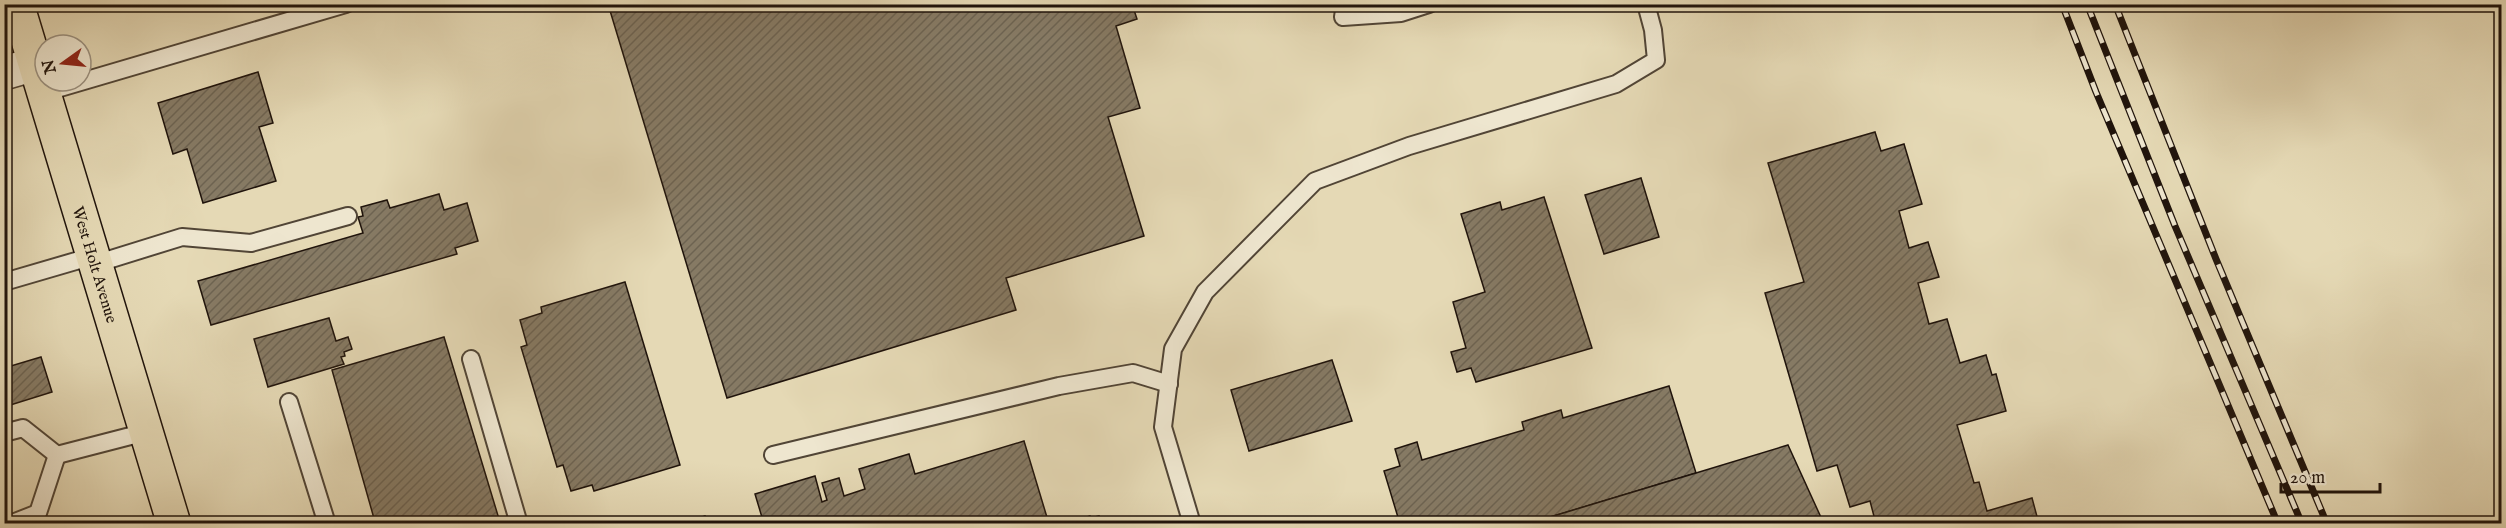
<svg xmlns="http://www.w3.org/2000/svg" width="2506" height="528" viewBox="0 0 2506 528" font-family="'IM FELL English',serif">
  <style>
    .building { fill: url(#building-hatch); stroke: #20140c; stroke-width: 1.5 }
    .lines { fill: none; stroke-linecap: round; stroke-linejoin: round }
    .service-casing { stroke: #514536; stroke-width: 20 }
    .minor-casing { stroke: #514536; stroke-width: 36 }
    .primary-casing { stroke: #20140c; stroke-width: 36 }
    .service { stroke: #eee6cf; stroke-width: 16 }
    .minor { stroke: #eee6cf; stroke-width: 33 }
    .primary { stroke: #e5d9b5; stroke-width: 33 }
    .rail-casing { stroke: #20140c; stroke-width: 7 }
    .rail { stroke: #eee6cf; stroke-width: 4.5; stroke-dasharray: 14; stroke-linecap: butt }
    .labels { text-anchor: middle; stroke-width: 6; stroke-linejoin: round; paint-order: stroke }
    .street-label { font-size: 16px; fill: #20140c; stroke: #eee6cf }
  </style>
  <defs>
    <pattern id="building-hatch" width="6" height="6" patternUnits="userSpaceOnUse" patternTransform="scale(1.5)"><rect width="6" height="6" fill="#867a64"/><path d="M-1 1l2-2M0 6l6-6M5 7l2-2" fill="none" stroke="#6d6351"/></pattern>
  </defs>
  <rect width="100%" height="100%" fill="#e5d9b5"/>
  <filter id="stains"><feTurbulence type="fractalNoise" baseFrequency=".00333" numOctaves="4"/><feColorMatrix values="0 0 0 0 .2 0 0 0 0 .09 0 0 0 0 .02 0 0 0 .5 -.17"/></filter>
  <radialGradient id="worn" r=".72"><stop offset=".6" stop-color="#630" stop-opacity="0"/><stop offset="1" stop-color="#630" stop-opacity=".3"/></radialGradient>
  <g class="building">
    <polygon points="608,4 1132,4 1137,19 1116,26 1140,108 1108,117 1144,236 1006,278 1016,310 727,398"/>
    <polygon points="258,72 273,123 259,127 276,181 203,203 187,149 173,154 158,103"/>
    <polygon points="1875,132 1881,151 1904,144 1922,204 1899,211 1909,248 1928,242 1939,277 1918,283 1929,324 1947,319 1960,363 1986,355 1992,375 1996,374 2006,411 1957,425 1974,483 1979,482 1987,511 2032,498 2039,524 1876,524 1870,501 1850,507 1837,465 1817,471 1765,293 1804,282 1768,163"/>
    <polygon points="1641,178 1659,237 1604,254 1585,195"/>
    <polygon points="439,194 444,210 467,203 478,241 455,248 457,254 211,325 198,281 363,233 358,217 363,216 361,207 387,200 390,208"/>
    <polygon points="1544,197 1592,348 1476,382 1471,368 1457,372 1451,352 1466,348 1453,302 1485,292 1461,214 1500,202 1502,210"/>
    <polygon points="625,282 680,465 594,491 592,485 571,491 563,465 557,467 521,347 527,345 520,320 542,313 541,307"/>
    <polygon points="329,318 336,341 348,337 352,349 344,352 345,356 341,357 344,364 268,387 254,339"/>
    <polygon points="444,337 499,519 486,524 375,522 332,370"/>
    <polygon points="41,357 52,392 4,407 4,368"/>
    <polygon points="1332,360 1352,421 1249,451 1231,390"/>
    <polygon points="1669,386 1696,473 1527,524 1400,524 1384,471 1400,466 1395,449 1417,442 1422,460 1524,430 1522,422 1561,410 1563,418"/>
    <polygon points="1024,441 1049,524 764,524 755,494 815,476 822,502 827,500 822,483 839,478 844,496 865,489 859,469 909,454 915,474"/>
    <polygon points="1788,445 1824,524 1527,524 1696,473"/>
    <polygon points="705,516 708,524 681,524"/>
    <polygon points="1090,516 1091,518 1099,516 1102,524 1065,524"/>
  </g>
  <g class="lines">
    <g class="service-casing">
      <g id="service">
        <polyline points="1345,4 1343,17 1401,13 1429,4"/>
        <polyline points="43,93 346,4"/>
        <polyline points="95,264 182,237 251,243 348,216"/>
        <polyline points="4,282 93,256"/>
        <polyline points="471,359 519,524"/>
        <polyline points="289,402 327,524"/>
        <polyline points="4,433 23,428 57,455"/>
        <polyline points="57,455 146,432"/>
        <polyline points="773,455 1059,386 1133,373 1169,384"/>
        <polyline points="10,524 38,513 57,455"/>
        <polyline points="1192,524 1163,427 1173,349 1205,292 1315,181 1409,146 1616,84 1656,60 1653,30 1646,4"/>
      </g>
    </g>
    <g class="minor-casing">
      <polyline id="minor" points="4,73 35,64"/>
    </g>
    <g class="primary-casing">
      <g id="primary">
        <path id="s1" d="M17 4 174 524"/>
      </g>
    </g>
    <use href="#service" class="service"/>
    <use href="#minor" class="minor"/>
    <use href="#primary" class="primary"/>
    <g class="rail-casing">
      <g id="rail">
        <polyline points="2062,4 2096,92 2278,524"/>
        <polyline points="2087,4 2175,226 2302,524"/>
        <polyline points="2115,4 2216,259 2327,524"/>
      </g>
    </g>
    <use href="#rail" class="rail"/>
  </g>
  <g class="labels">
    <g class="street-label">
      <text dy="6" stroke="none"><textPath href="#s1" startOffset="272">West Holt Avenue</textPath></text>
    </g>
  </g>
  <rect width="2506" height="528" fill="none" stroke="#e5d9b5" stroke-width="24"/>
  <rect x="6" y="6" width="2494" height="516" fill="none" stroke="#20140c" stroke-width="3"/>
  <rect x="12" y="12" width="2482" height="504" fill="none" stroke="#20140c" stroke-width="1.5"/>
  <g transform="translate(63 63) rotate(255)"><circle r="28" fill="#eee6cf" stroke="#9c9281" stroke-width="1.5"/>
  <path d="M0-4.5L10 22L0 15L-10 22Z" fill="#8f2418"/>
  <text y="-9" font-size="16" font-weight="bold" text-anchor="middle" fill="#20140c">N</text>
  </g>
  <path d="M2281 483v9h99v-9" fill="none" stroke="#20140c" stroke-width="3"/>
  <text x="2290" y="483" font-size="18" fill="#20140c" stroke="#eee6cf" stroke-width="4.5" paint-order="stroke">20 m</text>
  <rect width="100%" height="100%" filter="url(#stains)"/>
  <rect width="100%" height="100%" fill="url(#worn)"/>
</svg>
